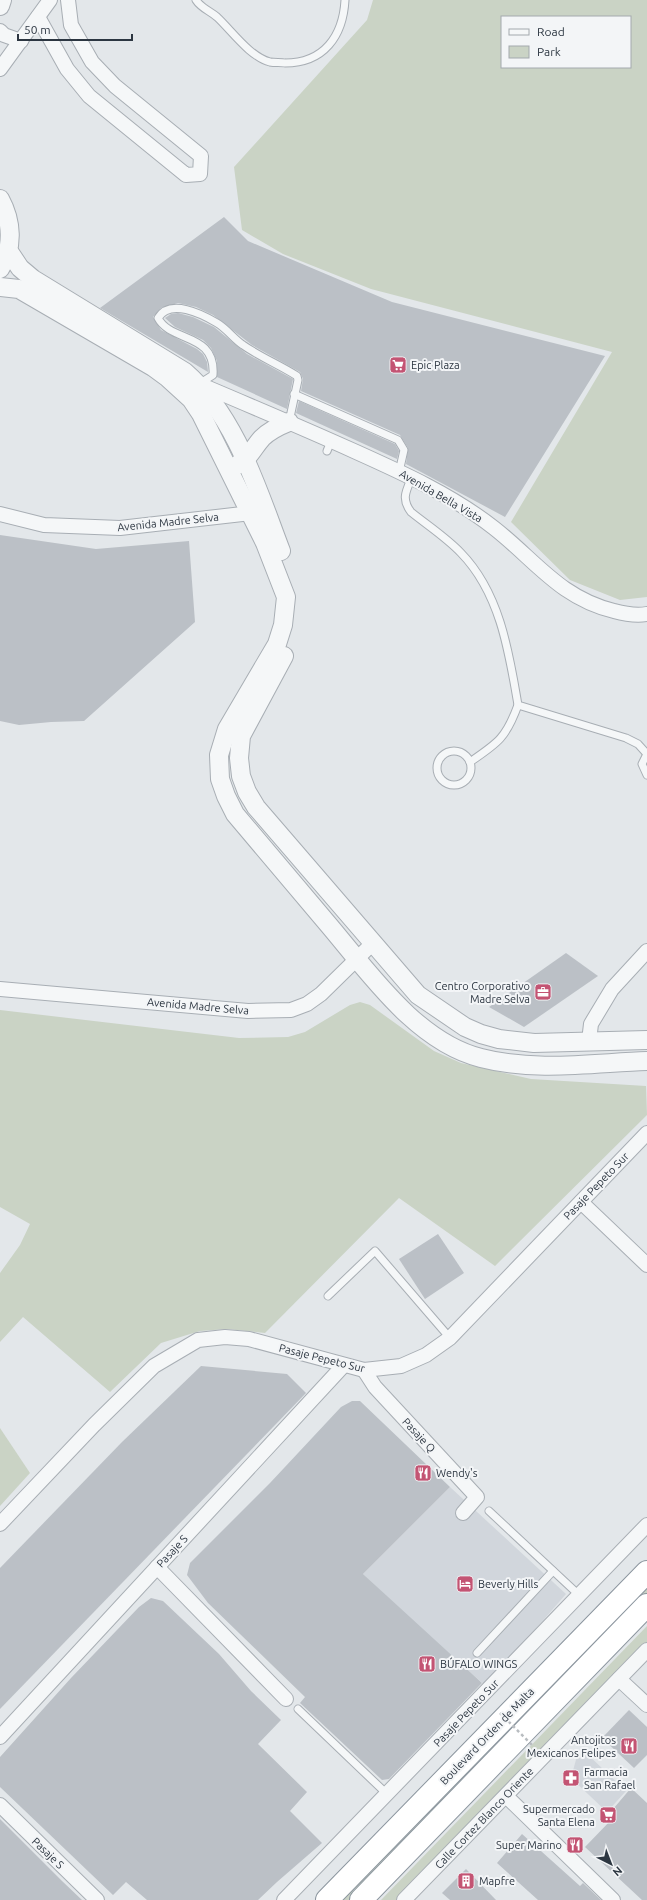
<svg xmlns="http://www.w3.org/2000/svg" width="647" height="1900" viewBox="0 0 647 1900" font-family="Ubuntu,sans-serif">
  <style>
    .built { fill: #d1d6dc }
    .green { fill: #cad3c5; fill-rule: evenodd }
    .building { fill: #bbc0c6 }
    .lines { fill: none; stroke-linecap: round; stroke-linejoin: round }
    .service-casing { stroke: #a8aeb4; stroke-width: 9 }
    .minor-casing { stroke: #a8aeb4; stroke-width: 16 }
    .tertiary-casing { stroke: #a8aeb4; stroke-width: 20 }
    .trunk-casing { stroke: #8c969f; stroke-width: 24 }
    .service { stroke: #f5f7f8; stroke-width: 7 }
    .minor { stroke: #f5f7f8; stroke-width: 14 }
    .tertiary { stroke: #f5f7f8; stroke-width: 18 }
    .trunk { stroke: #fff; stroke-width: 22 }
    .path-bridge { stroke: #b9bdc1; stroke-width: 2.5; stroke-dasharray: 3 3; stroke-linecap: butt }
    .labels { text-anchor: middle; stroke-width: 4; stroke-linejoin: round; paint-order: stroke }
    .poi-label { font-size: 11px; fill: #2c3641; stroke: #f3f5f7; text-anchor: start }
    .street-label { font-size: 11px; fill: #2c3641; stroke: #f3f5f7 }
  </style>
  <rect width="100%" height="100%" fill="#e3e7ea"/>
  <g class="built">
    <polygon points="450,1487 566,1594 486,1686 433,1640 363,1574"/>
    <polygon points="584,1751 626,1791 607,1812 571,1778 577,1756"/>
  </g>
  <g class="green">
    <path d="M373 0H647V597L620 600 570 580 511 522 612 352 371 289 283 254 242 230 234 167 367 20ZM502 17H630V67H502Z"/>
    <polygon points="360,1002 370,1005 434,1051 461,1063 531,1079 646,1086 647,1115 495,1266 399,1198 265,1333 227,1329 200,1331 161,1343 110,1392 23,1317 0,1342 0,1273 20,1245 30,1224 0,1207 0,1010 239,1038 288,1037 305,1032 350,1005"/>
    <polygon points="0,1428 30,1473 0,1506"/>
    <polygon points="647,1583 647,1593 481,1761 349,1900 338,1900"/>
    <polygon points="647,1626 647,1646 401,1900 381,1900"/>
  </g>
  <g class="building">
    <polygon points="224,217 248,241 392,302 605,356 505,517 406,464 408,448 400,435 301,391 303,379 300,372 252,345 213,315 196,307 178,303 161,308 153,317 161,330 197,349 203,354 207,362 208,372 100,308"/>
    <polygon points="178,313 193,317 214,327 247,354 293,379 287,409 217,377 217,361 211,348 203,340 175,327 165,318 171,314"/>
    <polygon points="299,401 395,444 399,451 397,459 296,413"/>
    <polygon points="0,535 96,549 189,541 195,622 84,721 51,722 19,725 0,721"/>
    <polygon points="566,953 598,976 524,1027 489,1007"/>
    <polygon points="438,1234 464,1273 425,1299 399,1259"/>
    <polygon points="201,1366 287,1374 306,1393 0,1709 0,1568 122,1442"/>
    <polygon points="352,1401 360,1401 450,1487 363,1574 482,1683 389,1779 382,1780 300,1703 305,1697 208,1603 187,1575 190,1563 270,1483 341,1407"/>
    <polygon points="151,1598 163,1601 219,1654 251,1691 281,1720 258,1744 307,1792 290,1811 322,1843 277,1882 258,1900 147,1900 126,1882 113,1895 0,1787 0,1757 71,1678 139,1607"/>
    <polygon points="629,1710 647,1727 647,1755 634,1768 602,1738"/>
    <polygon points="631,1788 647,1803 647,1900 642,1900 585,1847 612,1819 608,1815"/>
    <polygon points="0,1819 62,1881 82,1900 0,1900"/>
    <polygon points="522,1834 580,1886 583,1883 601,1900 538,1900 497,1863"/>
    <polygon points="466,1869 496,1900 450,1900 442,1893"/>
  </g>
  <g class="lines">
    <g class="service-casing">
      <g id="service">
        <path d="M196 0C201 8 210 11 217 17 232 31 250 57 270 62 275 63 281 62 285 63 324 63 343 36 345 0"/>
        <path d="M199 384 213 375C216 332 171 343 158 318 170 298 202 314 217 323 227 329 234 339 243 345 260 357 280 365 297 376L298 380 289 422"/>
        <polyline points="294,394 398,440 404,450 399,472"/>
        <polyline points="327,451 331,441"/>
        <path d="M412 477C406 491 401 499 411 512 427 525 447 538 461 553 500 593 509 652 518 705L626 738 638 744 647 754"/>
        <circle cx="454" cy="768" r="17"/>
        <polyline points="647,754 642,764 647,775"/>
        <path d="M470 762C498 743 506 738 518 705"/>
        <polyline points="328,1296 375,1251 450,1338"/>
        <polyline points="489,1511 579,1595"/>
        <polyline points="477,1653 553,1571"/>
        <polyline points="298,1709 388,1795"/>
      </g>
    </g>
    <g class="minor-casing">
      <g id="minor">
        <polyline points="38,17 67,69 89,96 186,175 200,174 201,156 115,86 92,62 71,25 68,0"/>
        <polyline points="0,31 4,35 21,41"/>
        <polyline points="0,69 50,0"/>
        <path d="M199 384C251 406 303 428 354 451 403 473 452 495 494 528 535 560 560 598 614 611 625 614 636 616 647 614"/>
        <polyline points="0,514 44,525 120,528 251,513 258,509"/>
        <polyline points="0,989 248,1011 291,1010 307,1004 321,994 372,944"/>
        <polyline points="589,1041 591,1024 612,989 647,951"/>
        <polyline points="581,1202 647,1265"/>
        <polyline points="364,1370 375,1387 477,1497 463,1513"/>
        <polyline points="0,1524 94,1425 154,1366 198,1340 225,1337 249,1339 364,1370 401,1366 426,1355 450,1338 647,1133"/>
        <polyline points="157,1567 286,1699"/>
        <polyline points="619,1679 647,1705"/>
        <polyline points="0,1737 344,1365"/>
        <polyline points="506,1796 613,1900"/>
        <polyline points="0,1805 97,1900"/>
        <polyline points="284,1900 647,1525"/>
        <polyline points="404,1900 647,1650"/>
      </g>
    </g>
    <g class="tertiary-casing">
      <g id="tertiary">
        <polyline points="0,6 2,0"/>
        <path d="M0 199C12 221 14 247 0 269"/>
        <path d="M8 250 20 268 33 279 185 372C236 416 258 491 281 551"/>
        <path d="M0 287 19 289 153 367 168 378 191 399 201 414 265 543 286 597 283 625 277 644 227 729 219 755 220 779 226 796 235 814C265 850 296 886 327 923 368 971 416 1042 481 1058 535 1072 593 1063 647 1061"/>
        <path d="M237 465C249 459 253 448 262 438 270 430 279 426 289 422"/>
        <polyline points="284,656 241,736 239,758 241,776 247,792 256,807 418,995 465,1027 481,1034 499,1039 534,1043 647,1040"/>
      </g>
    </g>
    <g class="trunk-casing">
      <g id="trunk">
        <polyline points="327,1900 647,1572"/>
        <polyline points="361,1900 647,1605"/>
      </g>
    </g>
    <use href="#service" class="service"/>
    <use href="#minor" class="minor"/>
    <use href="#tertiary" class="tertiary"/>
    <use href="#trunk" class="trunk"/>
    <polyline class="path-bridge" points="500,1713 533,1746"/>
  </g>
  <defs>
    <g id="supermarket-square" transform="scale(0.9)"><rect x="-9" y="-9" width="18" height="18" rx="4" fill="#c35473" stroke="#f3f5f7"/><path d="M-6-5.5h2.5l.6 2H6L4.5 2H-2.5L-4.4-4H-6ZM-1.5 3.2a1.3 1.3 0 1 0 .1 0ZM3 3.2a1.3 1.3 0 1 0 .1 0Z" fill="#fff"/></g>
    <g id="office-square" transform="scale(0.9)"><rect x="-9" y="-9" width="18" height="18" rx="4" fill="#c35473" stroke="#f3f5f7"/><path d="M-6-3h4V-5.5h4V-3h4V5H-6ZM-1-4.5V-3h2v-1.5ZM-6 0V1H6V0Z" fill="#fff"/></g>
    <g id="restaurant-square" transform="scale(0.9)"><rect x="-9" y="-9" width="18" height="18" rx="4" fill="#c35473" stroke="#f3f5f7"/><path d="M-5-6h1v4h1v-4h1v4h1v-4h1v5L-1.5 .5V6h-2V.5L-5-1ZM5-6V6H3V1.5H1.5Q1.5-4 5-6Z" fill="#fff"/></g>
    <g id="hotel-square" transform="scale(0.9)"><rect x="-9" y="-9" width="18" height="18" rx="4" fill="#c35473" stroke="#f3f5f7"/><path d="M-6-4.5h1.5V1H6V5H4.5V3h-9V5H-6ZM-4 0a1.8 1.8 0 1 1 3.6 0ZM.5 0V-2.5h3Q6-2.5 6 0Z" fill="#fff"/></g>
    <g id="pharmacy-square" transform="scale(0.9)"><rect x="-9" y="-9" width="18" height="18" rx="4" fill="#c35473" stroke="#f3f5f7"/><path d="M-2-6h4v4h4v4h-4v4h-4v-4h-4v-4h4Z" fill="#fff"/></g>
    <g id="building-square" transform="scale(0.9)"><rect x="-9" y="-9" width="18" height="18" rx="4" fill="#c35473" stroke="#f3f5f7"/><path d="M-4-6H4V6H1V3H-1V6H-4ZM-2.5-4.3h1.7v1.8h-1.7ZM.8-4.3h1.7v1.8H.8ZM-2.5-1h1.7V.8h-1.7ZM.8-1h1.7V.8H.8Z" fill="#fff"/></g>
  </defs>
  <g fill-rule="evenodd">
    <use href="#supermarket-square" x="398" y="365"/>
    <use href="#office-square" x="543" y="992"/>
    <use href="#restaurant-square" x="423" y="1473"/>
    <use href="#hotel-square" x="465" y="1584"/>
    <use href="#restaurant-square" x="427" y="1664"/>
    <use href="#restaurant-square" x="629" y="1746"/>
    <use href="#pharmacy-square" x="571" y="1778"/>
    <use href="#supermarket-square" x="608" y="1815"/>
    <use href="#restaurant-square" x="575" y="1845"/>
    <use href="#building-square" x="466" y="1881"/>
  </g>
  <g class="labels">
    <g class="poi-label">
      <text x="411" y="369">Epic Plaza</text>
      <text x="530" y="990" text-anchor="end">Centro Corporativo<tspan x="530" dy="13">Madre Selva</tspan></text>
      <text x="436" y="1477">Wendy's</text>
      <text x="478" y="1588">Beverly Hills</text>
      <text x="440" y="1668">BÚFALO WINGS</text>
      <text x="616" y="1744" text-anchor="end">Antojitos<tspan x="616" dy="13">Mexicanos Felipes</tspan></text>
      <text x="584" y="1776">Farmacia<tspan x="584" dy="13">San Rafael</tspan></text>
      <text x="595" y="1813" text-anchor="end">Supermercado<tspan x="595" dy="13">Santa Elena</tspan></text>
      <text x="562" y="1849" text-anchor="end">Super Marino</text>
      <text x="479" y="1885">Mapfre</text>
    </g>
    <g class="street-label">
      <text transform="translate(441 496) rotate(30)" y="4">Avenida Bella Vista</text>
      <text transform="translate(168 522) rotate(-6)" y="4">Avenida Madre Selva</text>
      <text transform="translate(198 1006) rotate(5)" y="4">Avenida Madre Selva</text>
      <text transform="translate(596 1186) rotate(-46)" y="4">Pasaje Pepeto Sur</text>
      <text transform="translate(322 1358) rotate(14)" y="4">Pasaje Pepeto Sur</text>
      <text transform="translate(419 1435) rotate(47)" y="4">Pasaje Q</text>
      <text transform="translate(172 1551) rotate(-47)" y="4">Pasaje S</text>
      <text transform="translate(466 1713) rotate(-46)" y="4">Pasaje Pepeto Sur</text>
      <text transform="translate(487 1736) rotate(-46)" y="4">Boulevard Orden de Malta</text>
      <text transform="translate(484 1818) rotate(-46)" y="4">Calle Cortez Blanco Oriente</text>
      <text transform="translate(48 1853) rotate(44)" y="4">Pasaje S</text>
    </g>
  </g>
  <rect x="501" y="16" width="130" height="52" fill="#f3f5f7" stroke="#a3a9ae"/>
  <rect x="509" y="29" width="20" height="6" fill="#f5f7f8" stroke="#a3a9ae"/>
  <text x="537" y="36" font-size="12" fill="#2c3641">Road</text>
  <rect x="509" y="46" width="20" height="12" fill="#cad3c5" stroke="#a3a9ae"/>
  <text x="537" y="56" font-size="12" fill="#2c3641">Park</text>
  <g transform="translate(611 1864) rotate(138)" stroke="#f3f5f7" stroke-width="3" paint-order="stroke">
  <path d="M0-3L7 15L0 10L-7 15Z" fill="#2c3641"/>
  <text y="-6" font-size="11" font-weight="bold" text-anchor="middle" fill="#2c3641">N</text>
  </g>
  <path d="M18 34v6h114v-6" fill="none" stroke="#2c3641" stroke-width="2"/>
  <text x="24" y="34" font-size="12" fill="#2c3641" stroke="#f3f5f7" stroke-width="3" paint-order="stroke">50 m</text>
</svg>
